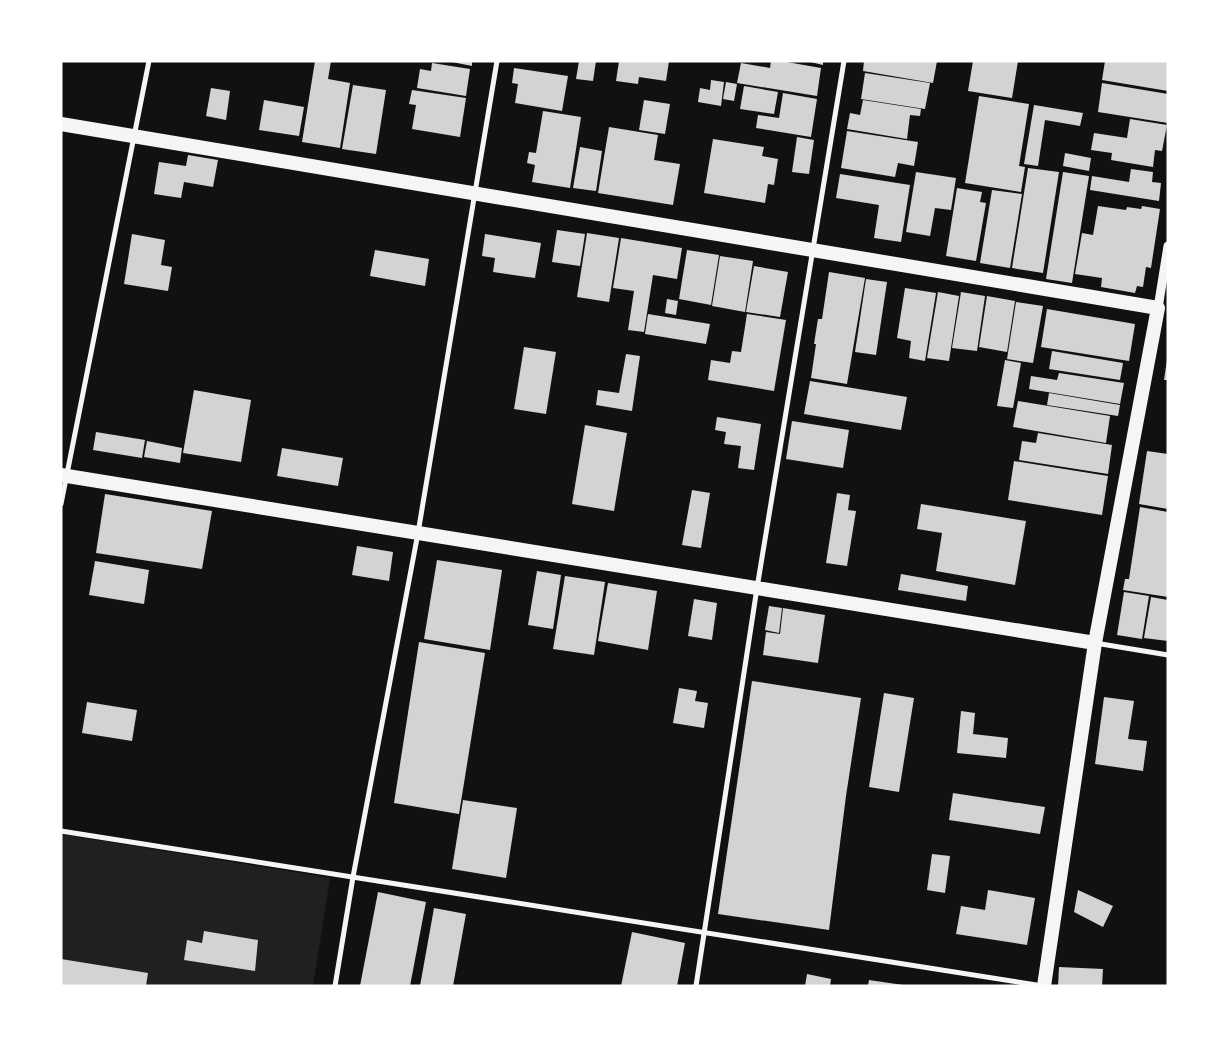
<svg xmlns="http://www.w3.org/2000/svg" width="1229" height="1047" viewBox="0 0 1229 1047" font-family="'Golos Text',sans-serif">
  <style>
    .green { fill: #202020 }
    .building { fill: #d3d3d3 }
    .lines { fill: none; stroke-linecap: round; stroke-linejoin: round }
    .minor { stroke: #f5f5f5; stroke-width: 5 }
    .tertiary { stroke: #f5f5f5; stroke-width: 9 }
    .trunk { stroke: #f5f5f5; stroke-width: 14 }
  </style>
  <rect width="100%" height="100%" fill="#111"/>
  <polygon class="green" points="61,834 330,878 313,986 61,986"/>
  <g class="building">
    <polygon points="315,61 331,61 328,79 350,83 340,148 302,142"/>
    <polygon points="447,61 472,61 472,66"/>
    <polygon points="579,61 596,61 593,81 576,79"/>
    <polygon points="619,61 669,61 666,81 639,77 638,84 616,81"/>
    <polygon points="771,61 781,61 821,68 817,96 737,83 741,63 770,68"/>
    <polygon points="806,61 823,61 823,65"/>
    <polygon points="864,61 937,61 933,83 863,71"/>
    <polygon points="973,61 1018,61 1012,98 968,91"/>
    <polygon points="1105,61 1168,61 1168,91 1102,80"/>
    <polygon points="432,63 470,69 466,96 417,88 420,69 431,71"/>
    <polygon points="514,68 568,76 562,111 515,103 518,84 512,83"/>
    <polygon points="865,73 930,83 925,109 861,99"/>
    <polygon points="711,80 724,82 721,106 698,102 700,88 710,90"/>
    <polygon points="726,82 737,84 734,101 723,99"/>
    <polygon points="1102,83 1168,94 1168,123 1098,112"/>
    <polygon points="353,85 386,90 376,154 342,149"/>
    <polygon points="744,86 778,92 774,114 740,109"/>
    <polygon points="211,88 230,91 226,120 206,116"/>
    <polygon points="412,90 466,98 460,137 412,129 416,105 409,104"/>
    <polygon points="783,93 817,99 811,137 756,128 758,115 779,118"/>
    <polygon points="979,96 1029,104 1019,166 1025,167 1021,192 965,183"/>
    <polygon points="264,100 304,107 299,136 259,130"/>
    <polygon points="644,100 670,104 665,134 639,130"/>
    <polygon points="863,100 921,109 920,116 910,115 907,139 847,129 850,113 860,115"/>
    <polygon points="1034,105 1083,113 1080,126 1045,120 1038,166 1024,164"/>
    <polygon points="543,111 581,117 570,188 532,182 535,165 527,163 529,152 536,153"/>
    <polygon points="1130,119 1167,125 1162,151 1155,150 1153,167 1111,160 1112,153 1091,150 1094,133 1127,138"/>
    <polygon points="609,127 658,135 654,160 680,164 673,205 598,193"/>
    <polygon points="847,131 918,142 914,166 898,163 895,177 841,168"/>
    <polygon points="797,137 814,140 809,174 792,172"/>
    <polygon points="713,139 764,147 762,156 778,159 774,185 768,184 765,203 704,193"/>
    <polygon points="580,147 602,151 596,191 573,188"/>
    <polygon points="1065,153 1091,158 1089,171 1063,166"/>
    <polygon points="188,155 218,160 213,187 184,182 181,198 154,194 159,162 186,166"/>
    <polygon points="1028,168 1059,172 1043,273 1012,268"/>
    <polygon points="1131,169 1153,172 1152,182 1161,183 1159,201 1090,190 1092,176 1129,182"/>
    <polygon points="916,172 956,178 951,210 935,208 930,236 906,232"/>
    <polygon points="1063,172 1089,176 1072,283 1046,279"/>
    <polygon points="840,174 910,185 901,242 874,238 879,205 836,198"/>
    <polygon points="957,188 982,192 980,202 986,203 976,261 946,256"/>
    <polygon points="992,190 1022,194 1010,268 980,263"/>
    <polygon points="1098,206 1126,210 1127,207 1141,209 1142,206 1160,209 1151,268 1146,267 1143,287 1137,286 1135,293 1101,287 1102,278 1075,274 1082,233 1093,235"/>
    <polygon points="557,230 585,234 580,266 552,262"/>
    <polygon points="587,233 619,238 609,302 577,297"/>
    <polygon points="132,234 165,240 161,265 172,267 168,291 124,284"/>
    <polygon points="485,234 541,243 535,278 493,272 495,258 482,256"/>
    <polygon points="621,238 682,248 677,279 653,275 644,332 628,330 634,291 613,288"/>
    <polygon points="375,250 429,259 425,286 370,276"/>
    <polygon points="687,250 719,255 711,305 679,299"/>
    <polygon points="720,256 753,261 745,312 712,306"/>
    <polygon points="754,266 788,272 780,317 746,312"/>
    <polygon points="829,272 865,278 847,384 811,378 816,344 814,344 818,319 822,319"/>
    <polygon points="866,279 887,282 876,355 855,352"/>
    <polygon points="905,288 936,293 925,361 909,358 911,341 897,338"/>
    <polygon points="938,292 959,296 949,361 927,358"/>
    <polygon points="961,292 985,296 977,351 952,348"/>
    <polygon points="987,296 1015,301 1007,352 979,347"/>
    <polygon points="667,299 678,301 676,315 665,313"/>
    <polygon points="1016,302 1043,306 1033,363 1007,359"/>
    <polygon points="1047,309 1135,324 1129,361 1041,347"/>
    <polygon points="648,314 710,324 706,344 645,334"/>
    <polygon points="747,314 786,320 774,391 708,380 711,360 730,363 732,351 741,352"/>
    <polygon points="524,347 556,352 546,414 514,409"/>
    <polygon points="1052,351 1123,363 1120,380 1049,369"/>
    <polygon points="626,354 640,356 632,411 596,405 598,390 619,393"/>
    <polygon points="1005,360 1021,363 1013,408 997,406"/>
    <polygon points="1167,360 1168,360 1168,380 1164,380"/>
    <polygon points="1059,373 1124,383 1120,404 1029,389 1031,376 1057,380"/>
    <polygon points="810,381 907,397 901,430 804,414"/>
    <polygon points="194,390 251,400 241,462 183,453"/>
    <polygon points="1049,393 1120,405 1118,416 1047,405"/>
    <polygon points="1018,401 1110,416 1106,443 1013,427"/>
    <polygon points="717,417 761,424 754,470 738,468 741,446 724,444 726,432 715,430"/>
    <polygon points="792,421 849,430 843,468 786,459"/>
    <polygon points="585,425 627,433 614,511 572,504"/>
    <polygon points="96,432 145,440 142,458 93,450"/>
    <polygon points="1038,433 1112,445 1108,474 1019,460 1022,441 1036,443"/>
    <polygon points="147,441 182,448 180,463 144,457"/>
    <polygon points="282,448 343,458 338,486 277,476"/>
    <polygon points="1147,451 1168,454 1168,509 1139,504"/>
    <polygon points="1014,461 1108,476 1102,515 1008,500"/>
    <polygon points="692,490 710,493 701,548 682,545"/>
    <polygon points="837,493 850,495 848,510 856,511 847,566 826,563"/>
    <polygon points="105,494 212,511 202,569 96,553"/>
    <polygon points="921,504 1026,521 1015,585 936,571 942,533 917,529"/>
    <polygon points="1140,507 1168,512 1168,597 1123,590 1125,579 1129,579"/>
    <polygon points="357,546 393,552 389,581 352,575"/>
    <polygon points="437,560 502,570 490,650 424,639"/>
    <polygon points="95,561 149,570 144,604 89,595"/>
    <polygon points="537,571 561,575 553,629 528,625"/>
    <polygon points="901,574 968,586 966,601 898,590"/>
    <polygon points="565,576 605,582 594,655 553,649"/>
    <polygon points="608,583 657,591 648,650 598,641"/>
    <polygon points="1124,592 1149,596 1142,639 1117,635"/>
    <polygon points="1151,597 1168,600 1168,641 1144,638"/>
    <polygon points="694,599 717,603 712,640 688,636"/>
    <polygon points="769,606 782,608 779,633 765,630"/>
    <polygon points="783,608 825,615 818,663 763,655 766,632 780,634"/>
    <polygon points="419,642 485,653 459,814 394,803"/>
    <polygon points="752,681 861,698 846,796 829,930 718,914"/>
    <polygon points="679,688 697,691 695,701 708,703 704,728 673,723"/>
    <polygon points="884,693 914,698 899,792 869,787"/>
    <polygon points="1104,697 1134,701 1128,739 1147,741 1143,771 1095,764"/>
    <polygon points="87,702 137,710 132,741 82,733"/>
    <polygon points="961,711 975,713 973,734 1008,738 1006,758 957,753"/>
    <polygon points="953,793 1045,807 1040,834 949,820"/>
    <polygon points="463,800 517,808 506,878 452,869"/>
    <polygon points="932,854 950,856 945,893 927,890"/>
    <polygon points="988,890 1035,898 1027,945 956,934 961,906 985,910"/>
    <polygon points="1078,890 1113,906 1103,927 1074,912"/>
    <polygon points="378,892 426,902 410,986 360,986"/>
    <polygon points="434,908 466,914 453,986 420,986"/>
    <polygon points="204,931 258,940 255,971 184,960 187,940 202,943"/>
    <polygon points="632,932 685,943 677,986 621,986"/>
    <polygon points="61,959 148,973 146,986 61,986"/>
    <polygon points="1059,967 1103,969 1102,986 1058,986"/>
    <polygon points="807,974 831,979 830,986 805,986"/>
    <polygon points="869,980 903,985 903,986 868,986"/>
  </g>
  <g class="lines">
    <g class="minor">
      <polyline points="61,504 149,61"/>
      <polyline points="1095,643 1168,655"/>
      <polyline points="61,831 1043,986"/>
      <polyline points="335,986 353,877 418,533 497,61"/>
      <polyline points="696,986 757,588 844,61"/>
    </g>
    <polyline class="tertiary" points="1158,308 1168,246"/>
    <g class="trunk">
      <polyline points="61,124 1158,308 1095,643 1044,986"/>
      <polyline points="61,475 1095,643"/>
    </g>
  </g>
  <rect width="1229" height="1047" fill="none" stroke="#ffffff" stroke-width="125"/>
</svg>
